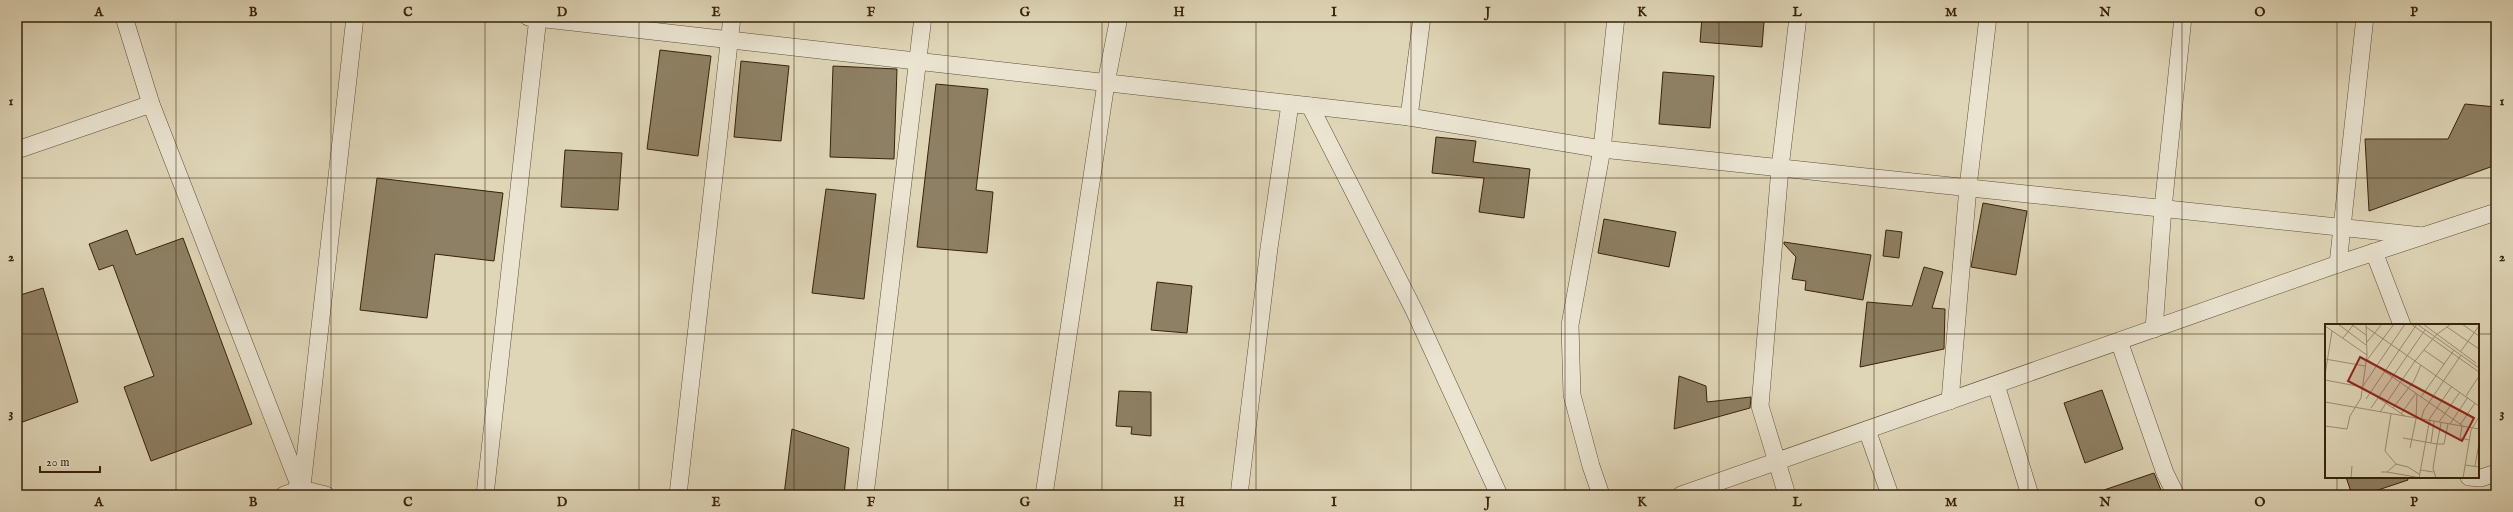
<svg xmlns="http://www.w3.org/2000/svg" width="2513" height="512" viewBox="0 0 2513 512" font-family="'IM FELL English',serif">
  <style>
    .building { fill: #8e8064; stroke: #372209 }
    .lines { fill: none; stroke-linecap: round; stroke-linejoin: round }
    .street-casing { stroke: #614f35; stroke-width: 18 }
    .street { stroke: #eae4d1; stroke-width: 17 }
    .grid { fill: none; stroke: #372209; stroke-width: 1; stroke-opacity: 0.55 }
    .inset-road { fill: none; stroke: #9c8e72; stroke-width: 1 }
    .view { fill: #8f2418; fill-opacity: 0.15; stroke: #8f2418; stroke-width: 2 }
    .inset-edge { fill: none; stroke: #372209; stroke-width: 2 }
    .neatline { fill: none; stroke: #372209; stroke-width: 1.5 }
    .grid-label { font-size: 13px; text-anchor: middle; font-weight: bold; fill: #372209 }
  </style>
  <rect width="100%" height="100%" fill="#dfd6b8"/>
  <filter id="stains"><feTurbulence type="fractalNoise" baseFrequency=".005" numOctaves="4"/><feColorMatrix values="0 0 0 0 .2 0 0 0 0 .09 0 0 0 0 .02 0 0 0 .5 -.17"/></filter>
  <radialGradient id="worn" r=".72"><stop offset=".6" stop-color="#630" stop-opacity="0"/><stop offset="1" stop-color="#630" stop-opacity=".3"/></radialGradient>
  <g class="building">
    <polygon points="1702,17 1753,17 1764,22 1762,47 1700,42"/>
    <polygon points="660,50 711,56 698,156 647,149"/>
    <polygon points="741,61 789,66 781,141 734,137"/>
    <polygon points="833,66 897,69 894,159 830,157"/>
    <polygon points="1663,72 1714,76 1710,128 1659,124"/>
    <polygon points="936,84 988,89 976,190 993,192 987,253 917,247"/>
    <polygon points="2465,104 2496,107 2496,165 2369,211 2365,139 2448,139"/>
    <polygon points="1436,137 1476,141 1473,162 1530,169 1524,218 1479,212 1484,178 1432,173"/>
    <polygon points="565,150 622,153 618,210 561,207"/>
    <polygon points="377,178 503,193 494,261 435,254 427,318 360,310"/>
    <polygon points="826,189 876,194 864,299 812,293"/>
    <polygon points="1983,203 2027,211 2016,275 1971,267"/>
    <polygon points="1604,219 1676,232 1669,267 1598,253"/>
    <polygon points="127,230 136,255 183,238 252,424 151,461 124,387 154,376 113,265 99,270 89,244"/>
    <polygon points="1886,230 1902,232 1899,258 1883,256"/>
    <polygon points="1784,242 1871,255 1863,300 1805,290 1806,281 1792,279 1796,257 1784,244"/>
    <polygon points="1924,267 1943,272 1932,308 1945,309 1944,349 1860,367 1867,302 1912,306"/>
    <polygon points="1157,282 1192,286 1187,333 1151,330"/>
    <polygon points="43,288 78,402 17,424 17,296"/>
    <polygon points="1679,376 1706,386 1707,402 1751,397 1750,408 1674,429"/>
    <polygon points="2102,390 2123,449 2085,463 2064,403"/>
    <polygon points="1119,391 1151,392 1151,436 1131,434 1132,427 1116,426"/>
    <polygon points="792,429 849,448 844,495 784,495"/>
    <polygon points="2154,473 2163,495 2099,495 2098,492"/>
    <polygon points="2346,477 2407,477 2408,480 2363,495 2352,495"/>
  </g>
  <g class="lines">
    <g class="street-casing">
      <g id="street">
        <polyline points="124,17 151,104 303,495"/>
        <polyline points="528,17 1409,117 1602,149 2423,236"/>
        <polyline points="1310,106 1414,310 1499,495"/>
        <polyline points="1409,117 1422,17"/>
        <polyline points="17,150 151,104"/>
        <polyline points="2374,252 2402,325"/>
        <polyline points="2338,264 2365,17"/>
        <polyline points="2154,329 2163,208 2183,17"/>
        <polyline points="2119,341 2165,473 2176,495"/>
        <polyline points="1996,385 2030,495"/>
        <polyline points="1950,401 1968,187 1988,17"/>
        <polyline points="1867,430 1890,495"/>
        <polyline points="2469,477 2481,478 2496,473"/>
        <polyline points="302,486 355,17"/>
        <polyline points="284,495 301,489 326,495"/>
        <polyline points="485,495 538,17"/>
        <polyline points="678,495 732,17"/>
        <polyline points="865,495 923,17"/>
        <polyline points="1044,495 1106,83 1119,17"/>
        <polyline points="1239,495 1269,248 1290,104"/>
        <polyline points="1601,495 1591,466 1572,395 1570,325 1602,149 1616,17"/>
        <polyline points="1681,495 2338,264 2496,212"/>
        <polyline points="1787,495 1760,406 1780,168 1798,17"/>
      </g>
    </g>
    <use href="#street" class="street"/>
  </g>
  <path class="grid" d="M176 17V495M331 17V495M485 17V495M639 17V495M794 17V495M948 17V495M1102 17V495M1256 17V495M1411 17V495M1565 17V495M1719 17V495M1874 17V495M2028 17V495M2182 17V495M2337 17V325M17 178H2496M17 334H2326M2478 334H2496M2337 477V495"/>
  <g transform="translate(2325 324)">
    <rect width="154" height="154" fill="#dfd6b8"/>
    <path class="inset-road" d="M13 0 41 21M26 0 41 11M86 0 154 48M92 0 154 44M98 0 151 39M126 0 111 11 90 37 154 82M137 0 154 12M0 2 42 31M41 3 90 37 55 88M122 3 154 25M18 14 29 0M42 18 57 0M99 26 119 40M136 27 154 2M0 35 40 42M42 36 69 0M43 36 138 102M0 51 7 7M0 56 37 63 80 92M38 62 80 0M141 72 154 52M96 73 129 26M41 75 92 0M0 78 154 105M46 84 100 6M68 84 89 57 96 41M76 90 91 69M96 96 99 86 136 31M114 98 135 68M125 100 143 73M135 101 150 79M0 102 22 105M137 102 135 114 144 116M22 105 25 92 36 74 42 31 41 0M78 114 112 120 116 99M106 119 109 98M85 124 91 95 92 70M71 140 83 143 94 150M140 141 154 143M150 142 154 119M96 146 108 148M56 148H62L71 140 60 127 66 90M62 148 96 154M26 154 27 142M94 154 105 94 127 62M111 154 108 144 112 120H119L123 100M138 154 146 106 154 93"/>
    <path class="view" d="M35 33 149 94 137 117 23 57Z"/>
    <rect width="154" height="154" class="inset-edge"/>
  </g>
  <rect width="2513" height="512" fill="none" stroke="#dfd6b8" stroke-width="44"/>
  <path d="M40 466v6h60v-6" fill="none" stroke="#372209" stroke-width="2"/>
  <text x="46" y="466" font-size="12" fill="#372209" stroke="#eae4d1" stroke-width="3" paint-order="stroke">20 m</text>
  <rect x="22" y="22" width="2469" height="468" class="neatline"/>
  <g class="grid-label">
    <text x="99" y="16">A</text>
    <text x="253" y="16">B</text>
    <text x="408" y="16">C</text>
    <text x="562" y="16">D</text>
    <text x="716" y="16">E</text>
    <text x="871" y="16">F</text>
    <text x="1025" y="16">G</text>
    <text x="1179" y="16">H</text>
    <text x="1334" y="16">I</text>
    <text x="1488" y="16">J</text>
    <text x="1642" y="16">K</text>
    <text x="1797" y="16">L</text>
    <text x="1951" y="16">M</text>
    <text x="2105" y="16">N</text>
    <text x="2260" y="16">O</text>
    <text x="2414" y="16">P</text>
    <text x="11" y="105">1</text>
    <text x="2502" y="105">1</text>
    <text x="11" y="261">2</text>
    <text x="2502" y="261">2</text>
    <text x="11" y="417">3</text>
    <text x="2502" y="417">3</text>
    <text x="99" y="506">A</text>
    <text x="253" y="506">B</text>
    <text x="408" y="506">C</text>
    <text x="562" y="506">D</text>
    <text x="716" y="506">E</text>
    <text x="871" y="506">F</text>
    <text x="1025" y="506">G</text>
    <text x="1179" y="506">H</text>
    <text x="1334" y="506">I</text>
    <text x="1488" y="506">J</text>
    <text x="1642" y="506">K</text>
    <text x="1797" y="506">L</text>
    <text x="1951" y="506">M</text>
    <text x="2105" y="506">N</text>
    <text x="2260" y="506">O</text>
    <text x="2414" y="506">P</text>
  </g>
  <rect width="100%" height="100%" filter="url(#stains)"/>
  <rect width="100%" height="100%" fill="url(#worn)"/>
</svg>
